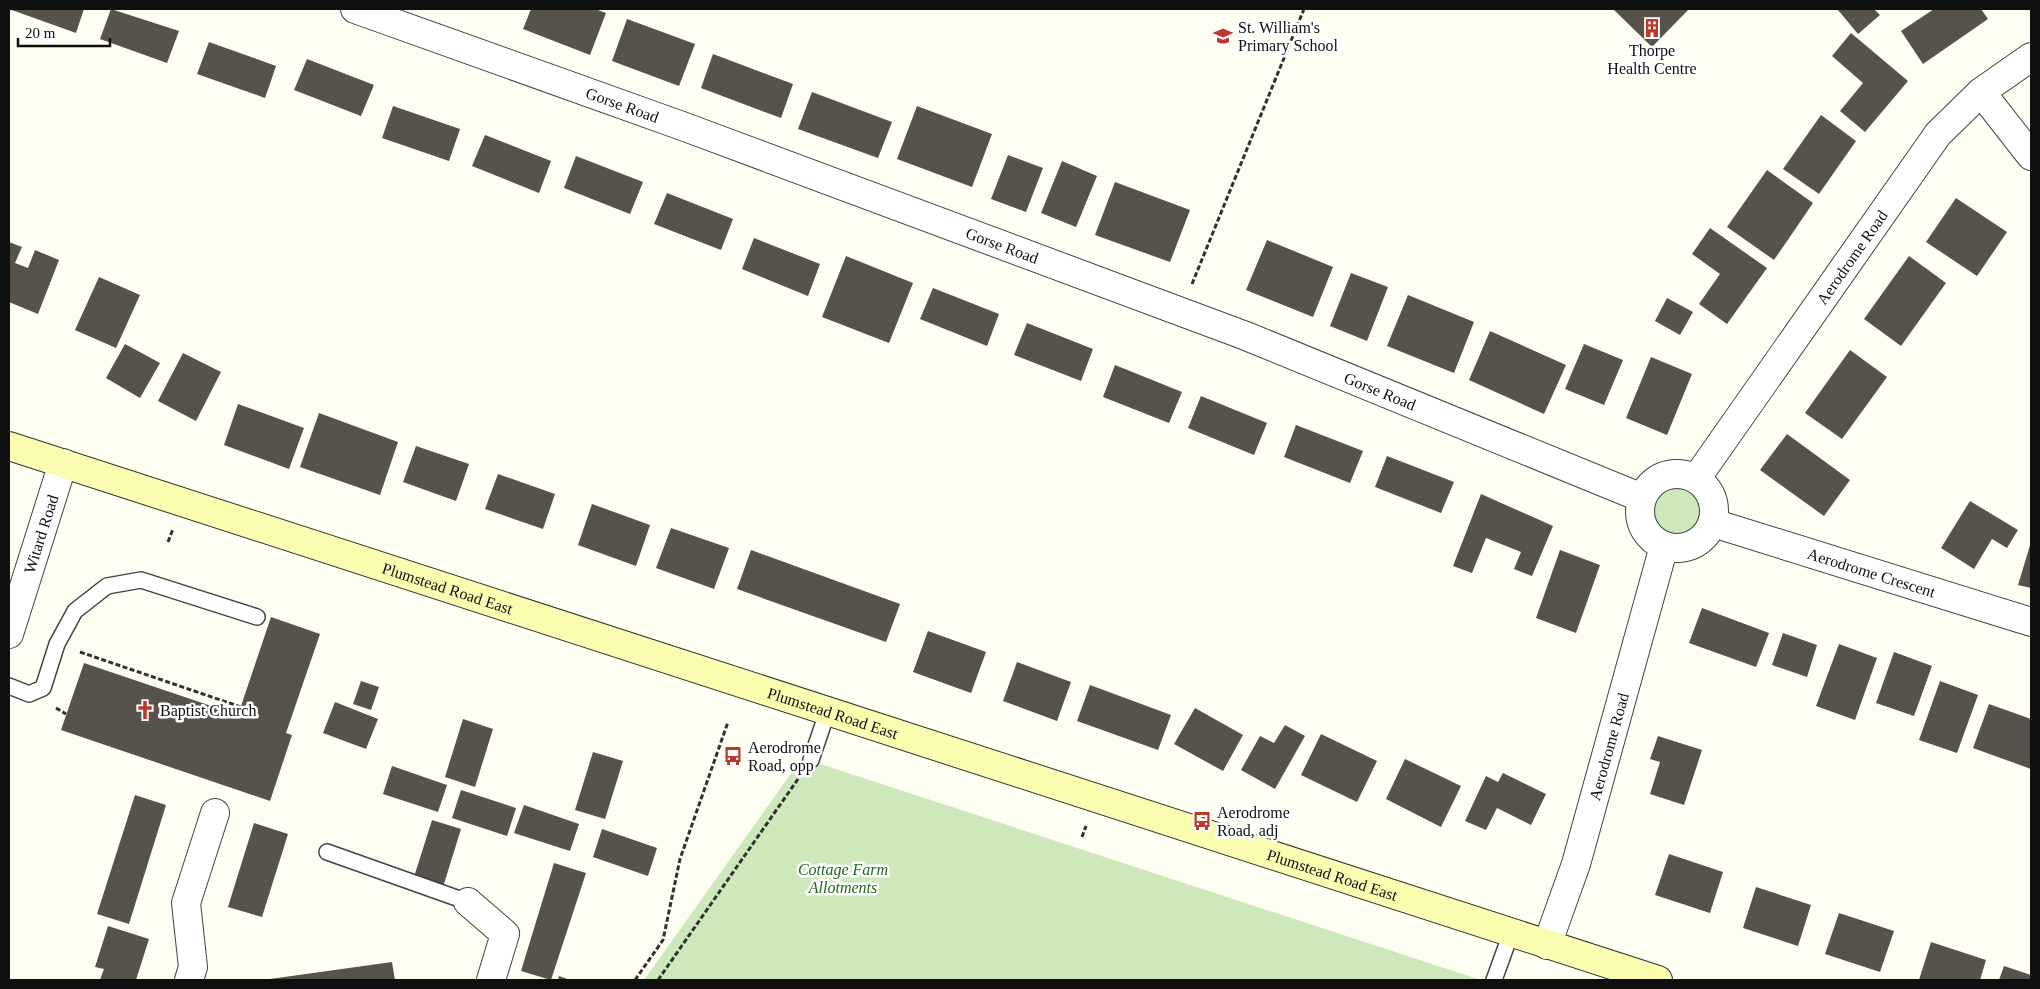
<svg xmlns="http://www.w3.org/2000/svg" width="2040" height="989" viewBox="0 0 2040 989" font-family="'Times New Roman',serif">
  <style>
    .green { fill: #cde9bc }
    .building { fill: #58524c }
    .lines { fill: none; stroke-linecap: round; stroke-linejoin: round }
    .lane-casing { stroke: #424242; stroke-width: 18 }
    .street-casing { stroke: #424242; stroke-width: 30 }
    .secondary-casing { stroke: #313131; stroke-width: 30 }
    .path { stroke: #313131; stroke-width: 3; stroke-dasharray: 5 2.5; stroke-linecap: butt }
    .lane { stroke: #fff; stroke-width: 15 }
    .street { stroke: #fff; stroke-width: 28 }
    .secondary { stroke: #fafcaf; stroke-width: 28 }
    .labels { text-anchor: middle; stroke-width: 5; stroke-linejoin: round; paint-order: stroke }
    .poi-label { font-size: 16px; fill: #0f0f0f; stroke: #fff; text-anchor: start }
    .street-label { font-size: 16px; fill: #0f0f0f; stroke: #fff }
    .park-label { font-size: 16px; font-style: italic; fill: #256620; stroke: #fff }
  </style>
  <rect width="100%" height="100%" fill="#fffef2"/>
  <g class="green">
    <circle cx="1677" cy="512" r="24"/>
    <polygon points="802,758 1481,980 644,980"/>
  </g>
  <g class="building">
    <polygon points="9,9 84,9 76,33"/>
    <polygon points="111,9 179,31 167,63 100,39"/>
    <polygon points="531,9 595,9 606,13 590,55 523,29"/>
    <polygon points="1613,9 1689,9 1652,47"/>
    <polygon points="1839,9 1874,9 1880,15 1858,34 1838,10"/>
    <polygon points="1934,9 1981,9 1988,19 1923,64 1901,31"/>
    <polygon points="627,19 695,44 679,86 612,61"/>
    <polygon points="1851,33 1908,81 1865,132 1840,111 1863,83 1832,56"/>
    <polygon points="209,42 276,66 265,98 197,74"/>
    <polygon points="713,54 793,84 781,118 701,88"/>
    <polygon points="307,59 374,85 361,116 294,90"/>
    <polygon points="812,92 892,122 878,158 798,129"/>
    <polygon points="393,106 460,129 449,161 382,138"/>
    <polygon points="917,106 992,134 972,187 897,159"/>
    <polygon points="1821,115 1856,141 1819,194 1783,169"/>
    <polygon points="485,135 551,161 539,193 472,166"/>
    <polygon points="1008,155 1043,168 1026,212 991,199"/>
    <polygon points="576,156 643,182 630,214 564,188"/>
    <polygon points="1062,161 1097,176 1076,227 1041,213"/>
    <polygon points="1767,170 1813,203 1774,260 1727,227"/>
    <polygon points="1115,182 1190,210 1170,262 1095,235"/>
    <polygon points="667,193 733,219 721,250 654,224"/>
    <polygon points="1956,198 2007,232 1977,276 1926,242"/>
    <polygon points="1710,228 1767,268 1727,324 1699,304 1720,274 1692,254"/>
    <polygon points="754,238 820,264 808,296 742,269"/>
    <polygon points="1267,240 1333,267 1313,317 1246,290"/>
    <polygon points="9,242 22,247 15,263 28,268 35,250 59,260 38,314 9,302"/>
    <polygon points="846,256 913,283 889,343 822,317"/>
    <polygon points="1909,256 1946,283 1901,346 1864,319"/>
    <polygon points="1351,273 1388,287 1367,341 1330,326"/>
    <polygon points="99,277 140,295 116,348 75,330"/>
    <polygon points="933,288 999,314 987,346 920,319"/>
    <polygon points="1408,295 1474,322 1454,373 1387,346"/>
    <polygon points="1667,298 1693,312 1680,335 1655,321"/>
    <polygon points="1027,323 1093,349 1081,381 1014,355"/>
    <polygon points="1490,331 1566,365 1544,414 1469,380"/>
    <polygon points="125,344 160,363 140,398 106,378"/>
    <polygon points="1584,344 1623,360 1604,405 1565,389"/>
    <polygon points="1850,350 1887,377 1842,439 1805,413"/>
    <polygon points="183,353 221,372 196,421 158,401"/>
    <polygon points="1651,357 1692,374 1667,435 1626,418"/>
    <polygon points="1115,365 1182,392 1169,423 1103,397"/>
    <polygon points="1201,396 1267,423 1254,455 1188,428"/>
    <polygon points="238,404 304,428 289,469 224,445"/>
    <polygon points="319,413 398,442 380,495 300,467"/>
    <polygon points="1296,425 1363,451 1350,483 1284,457"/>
    <polygon points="1787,434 1850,480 1824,516 1760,470"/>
    <polygon points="416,446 469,464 456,501 403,482"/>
    <polygon points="1387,456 1454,482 1441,513 1375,487"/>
    <polygon points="498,474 555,494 543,529 485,509"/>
    <polygon points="1481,494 1553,526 1532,576 1514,569 1521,552 1486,538 1472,573 1453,566"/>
    <polygon points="1970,501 2018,530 2007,548 1992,539 1974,569 1941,548"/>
    <polygon points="592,504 650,525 636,566 578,545"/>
    <polygon points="671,528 729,548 714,589 656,568"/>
    <polygon points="2031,542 2031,588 2018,585"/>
    <polygon points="751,550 900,604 886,642 737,589"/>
    <polygon points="1560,550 1600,565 1576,633 1536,618"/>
    <polygon points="1702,608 1769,633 1756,667 1689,643"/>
    <polygon points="271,617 320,634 286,733 292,735 270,801 61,730 84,663 238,715"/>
    <polygon points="928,631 986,652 971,693 913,672"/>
    <polygon points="1783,633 1817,645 1807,677 1772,665"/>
    <polygon points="1839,644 1877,658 1855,720 1816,706"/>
    <polygon points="1894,652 1932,666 1914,716 1876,703"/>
    <polygon points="1017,662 1071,682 1057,721 1003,701"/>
    <polygon points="361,681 379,687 371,710 353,704"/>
    <polygon points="1940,681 1978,695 1957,753 1919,740"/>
    <polygon points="1090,685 1171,715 1158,750 1077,721"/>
    <polygon points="335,702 378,719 366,749 323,733"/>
    <polygon points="1989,704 2031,719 2031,769 1973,748"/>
    <polygon points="1195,708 1243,735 1223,771 1174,744"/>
    <polygon points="463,719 493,729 475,787 445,777"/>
    <polygon points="1285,725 1305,736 1275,789 1241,770 1260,736 1274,743"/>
    <polygon points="1321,734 1377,761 1357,802 1301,775"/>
    <polygon points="1658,736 1702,750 1684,805 1650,794 1660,762 1650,759"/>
    <polygon points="593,752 623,761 605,819 575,810"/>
    <polygon points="1405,759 1461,786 1441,827 1386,799"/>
    <polygon points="392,766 447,785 438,812 383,794"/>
    <polygon points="1503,773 1546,794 1531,825 1497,808 1486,830 1465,821 1486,776 1498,782"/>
    <polygon points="461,790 516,808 507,836 452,818"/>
    <polygon points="135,795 166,805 129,924 97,914"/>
    <polygon points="524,805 579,824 570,851 514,833"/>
    <polygon points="432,820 461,829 443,887 414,877"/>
    <polygon points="254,823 288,834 262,917 228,907"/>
    <polygon points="602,829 657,848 648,876 593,857"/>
    <polygon points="1669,854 1723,872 1710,913 1655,895"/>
    <polygon points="554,863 586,873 551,980 521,971"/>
    <polygon points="1756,887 1811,905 1798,946 1743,928"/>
    <polygon points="1839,913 1894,931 1880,972 1825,954"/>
    <polygon points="108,926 149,939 136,980 100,980 104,969 95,967"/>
    <polygon points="1931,942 1986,960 1980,980 1919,980"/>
    <polygon points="392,962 395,980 270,980 270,979"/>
    <polygon points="2004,966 2031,975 2031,980 1999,980"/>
    <polygon points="559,976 570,980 558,980"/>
  </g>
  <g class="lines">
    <g class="lane-casing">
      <g id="lane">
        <polyline points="9,686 29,694 43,688 57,644 75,611 107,586 141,580 257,617"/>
        <polyline points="811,760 828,710"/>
        <polyline points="327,852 468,902"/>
        <polyline points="1494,980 1511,933"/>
      </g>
    </g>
    <g class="street-casing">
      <g id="street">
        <path id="s1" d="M355 9 685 127 1246 336 1642 498"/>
        <polyline points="1981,92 2031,156"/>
        <circle cx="1677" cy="511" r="37"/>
        <path id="s2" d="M1696 479 1938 134 1981 92 2031 57"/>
        <path id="s3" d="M1713 523 2031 622"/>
        <path id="s4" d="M9 634 63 463"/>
        <polyline points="468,902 505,934 491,980"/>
        <path id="s5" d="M1547 945 1576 864 1664 546"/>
        <polyline points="189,980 193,967 186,903 215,813"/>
      </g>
    </g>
    <g class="secondary-casing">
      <g id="secondary">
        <path id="s6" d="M9 446 1658 980"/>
      </g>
    </g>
    <g class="path">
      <polyline points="1192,284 1304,9"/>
      <polyline points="168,542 173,529"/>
      <polyline points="80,652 241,707"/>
      <polyline points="56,708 66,714"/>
      <polyline points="1082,837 1086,826"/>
      <polyline points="635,980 663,940 680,859 728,722"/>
      <polyline points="658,980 798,779"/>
    </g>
    <use href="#lane" class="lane"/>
    <use href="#street" class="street"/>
    <use href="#secondary" class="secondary"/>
  </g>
  <defs>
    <g id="building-bare" transform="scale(1.5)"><path d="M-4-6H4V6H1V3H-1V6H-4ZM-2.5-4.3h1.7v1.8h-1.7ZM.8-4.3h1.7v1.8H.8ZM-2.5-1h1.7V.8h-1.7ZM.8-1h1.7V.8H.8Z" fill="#bc382a" stroke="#fff" stroke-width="2.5" paint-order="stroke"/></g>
    <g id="school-bare" transform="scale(1.5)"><path d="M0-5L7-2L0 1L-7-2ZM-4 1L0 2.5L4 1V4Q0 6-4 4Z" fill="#bc382a" stroke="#fff" stroke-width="2.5" paint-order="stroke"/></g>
    <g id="church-bare" transform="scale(1.5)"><path d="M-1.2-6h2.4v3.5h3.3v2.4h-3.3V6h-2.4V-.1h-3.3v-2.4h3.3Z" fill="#bc382a" stroke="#fff" stroke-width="2.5" paint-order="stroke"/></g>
    <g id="bus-bare" transform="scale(1.5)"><path d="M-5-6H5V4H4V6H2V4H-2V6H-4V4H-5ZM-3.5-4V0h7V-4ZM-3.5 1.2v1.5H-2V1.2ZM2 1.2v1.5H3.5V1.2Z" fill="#bc382a" stroke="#fff" stroke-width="2.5" paint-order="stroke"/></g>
  </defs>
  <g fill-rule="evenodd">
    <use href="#building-bare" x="1652" y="28"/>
    <use href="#school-bare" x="1223" y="36"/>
    <use href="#church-bare" x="145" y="710"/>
    <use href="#bus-bare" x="733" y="756"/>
    <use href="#bus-bare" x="1202" y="821"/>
  </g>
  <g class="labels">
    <g class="poi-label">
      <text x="1238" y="33">St. William's<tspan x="1238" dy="18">Primary School</tspan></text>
      <text x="1652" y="56" text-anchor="middle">Thorpe<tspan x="1652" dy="18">Health Centre</tspan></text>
      <text x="160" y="716">Baptist Church</text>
      <text x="748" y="753">Aerodrome<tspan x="748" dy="18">Road, opp</tspan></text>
      <text x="1217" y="818">Aerodrome<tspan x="1217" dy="18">Road, adj</tspan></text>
    </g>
    <g class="street-label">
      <text dy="6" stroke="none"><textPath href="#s1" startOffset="284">Gorse Road</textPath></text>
      <text dy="6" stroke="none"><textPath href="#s1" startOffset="689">Gorse Road</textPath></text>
      <text dy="6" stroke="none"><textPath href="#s2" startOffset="271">Aerodrome Road</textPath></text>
      <text dy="6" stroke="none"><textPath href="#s1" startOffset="1094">Gorse Road</textPath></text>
      <text dy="6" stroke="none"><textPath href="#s4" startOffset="105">Witard Road</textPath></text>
      <text dy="6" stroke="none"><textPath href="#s3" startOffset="166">Aerodrome Crescent</textPath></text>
      <text dy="6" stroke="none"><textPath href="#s6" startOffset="461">Plumstead Road East</textPath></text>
      <text dy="6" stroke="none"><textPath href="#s6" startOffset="866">Plumstead Road East</textPath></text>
      <text dy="6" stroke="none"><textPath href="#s5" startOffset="208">Aerodrome Road</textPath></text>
      <text dy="6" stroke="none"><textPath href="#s6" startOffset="1391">Plumstead Road East</textPath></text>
    </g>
    <g class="park-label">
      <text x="843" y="875">Cottage Farm<tspan x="843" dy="18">Allotments</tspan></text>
    </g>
  </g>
  <rect width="2040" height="989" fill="none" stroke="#0f0f0f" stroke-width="20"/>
  <path d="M18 38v8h92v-8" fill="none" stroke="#0f0f0f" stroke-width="2.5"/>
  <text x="25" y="38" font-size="15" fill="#0f0f0f" stroke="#ffffff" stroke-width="4" paint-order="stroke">20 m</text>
</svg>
